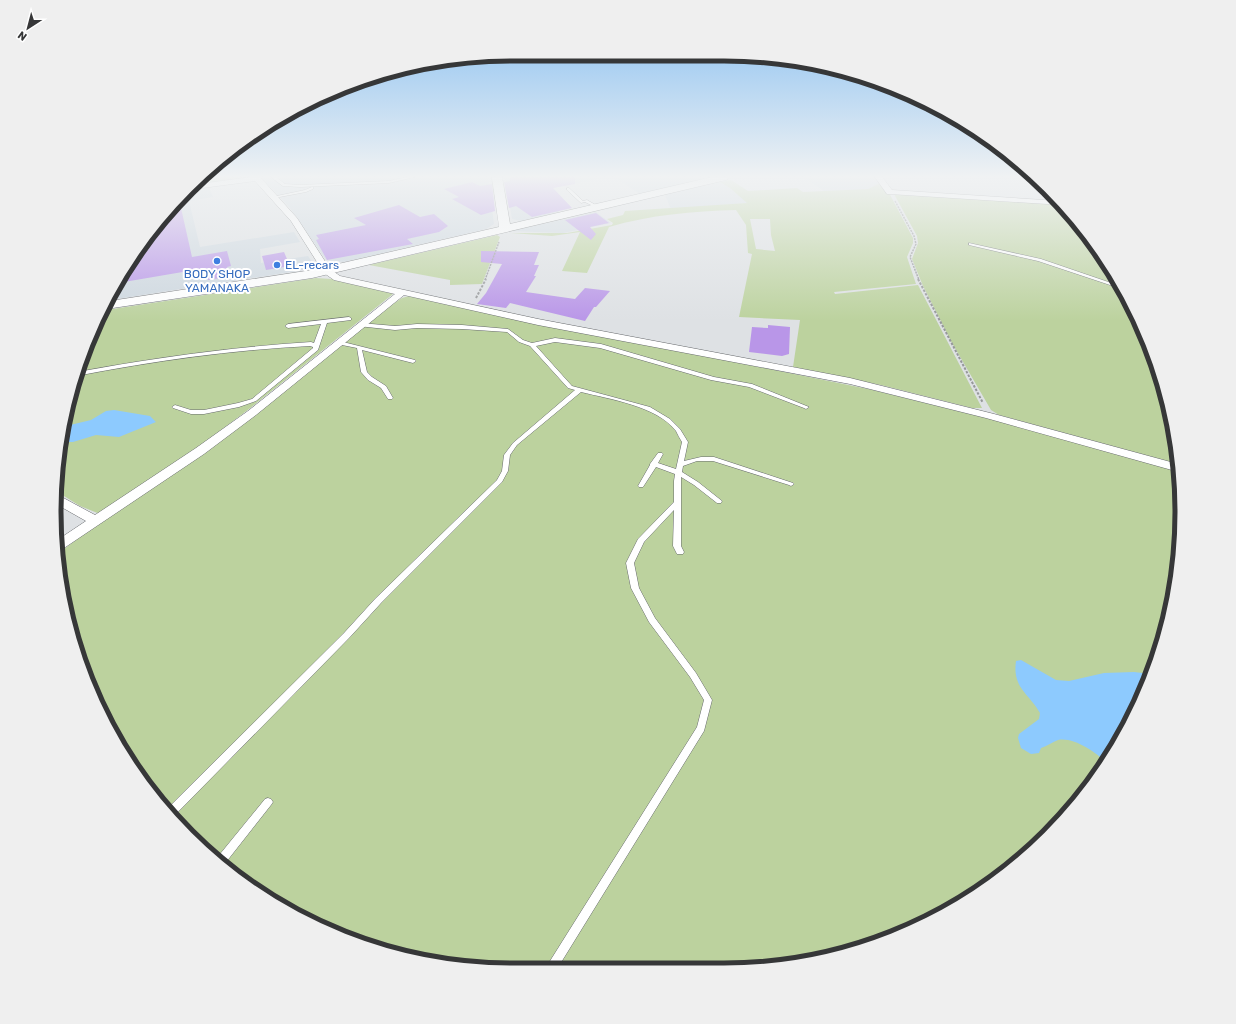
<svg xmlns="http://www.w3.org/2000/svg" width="1236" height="1024" viewBox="0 0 1236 1024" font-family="Rubik,sans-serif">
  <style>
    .built { fill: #cdd7df }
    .green { fill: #bcd29e; fill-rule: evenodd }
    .water { fill: #8dcafe }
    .building { fill: #b996e8 }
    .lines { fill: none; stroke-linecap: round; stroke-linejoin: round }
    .lane-casing { stroke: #676a6d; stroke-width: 1 }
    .street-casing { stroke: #676a6d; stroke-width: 1 }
    .secondary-casing { stroke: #676a6d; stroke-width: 1 }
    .path-far1 { stroke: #96989a; stroke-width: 1.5; stroke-dasharray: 2 1; stroke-linecap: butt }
    .path { stroke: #96989a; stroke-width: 2; stroke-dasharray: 2.5 1.5; stroke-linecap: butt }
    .lane { fill: #fff; fill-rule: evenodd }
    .street { fill: #fff; fill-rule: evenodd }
    .secondary { fill: #fff; fill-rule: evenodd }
    .shop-dot { fill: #3f7fe0; stroke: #fff; stroke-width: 1.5 }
    .labels { text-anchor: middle; stroke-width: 4; stroke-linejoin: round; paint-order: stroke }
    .far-shop-label { font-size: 12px; fill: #366cbe; stroke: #fff; text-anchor: start }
    .rim { fill: none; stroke: #363738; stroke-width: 5 }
  </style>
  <rect width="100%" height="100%" fill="#dee1e4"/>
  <g class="built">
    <polygon points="261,177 488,177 494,224 486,229 344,262 326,260 290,208"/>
    <polygon points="505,177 607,177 538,191 559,212 522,221 512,219"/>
    <polygon points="614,177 710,177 640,194"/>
    <polygon points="804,177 875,177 880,183 868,189 825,192"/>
    <polygon points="720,182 730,188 748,203 671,209 665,195"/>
    <polygon points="209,187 213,197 189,201 200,247 294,232 300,242 260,249 261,263 308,256 316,268 110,300 131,258 186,191"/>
    <polygon points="596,212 611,223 563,233 512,231"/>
  </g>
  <g class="green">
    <polygon points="202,177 250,177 190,187"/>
    <path d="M731 180 748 191 797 188 803 192 868 189 880 183 888 191 913 238V243L907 257 916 284 834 292 835 294 918 285 982 408H972L881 385 793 367 800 320 739 317 752 254 748 253 746 225 736 210C693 211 650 215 609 227L587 273 562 271 580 232 552 236 511 233H567L612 225 613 223 607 219 623 215 625 211 747 203 730 188 720 182ZM750 219H770L771 235 775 251 756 249Z"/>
    <polygon points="894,194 1062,204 1087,233 1135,310 1166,394 1178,464 999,415 991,410 952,343 923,286 912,259 918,243 917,236"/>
    <polygon points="497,235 500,237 482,284 450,285 450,280 369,265"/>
    <polygon points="316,278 332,279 391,292 393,294 249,409 195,450 100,514 80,506 56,491 55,482 78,365 106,310"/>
    <polygon points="409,296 873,390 1002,422 1179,471 1181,482 1178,572 1158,659 1121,741 1068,814 1003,875 926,923 842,954 754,969 482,969 394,954 310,923 233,875 149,791 101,714 63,601 60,552 385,309 402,298"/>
  </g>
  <g class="water">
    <polygon points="114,410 150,416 156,422 119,437 96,435 73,442 63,442 66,426 91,420 106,411"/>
    <path d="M1021 660 1056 680 1069 681 1104 673 1134 672 1151 674 1121 741 1106 762C1095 752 1074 737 1058 740 1053 742 1047 746 1041 748L1039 753 1031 754 1021 748 1018 738 1019 734 1039 719 1040 713C1029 693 1012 688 1016 661Z"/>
  </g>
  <g class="building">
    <polygon points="510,177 575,177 575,184 553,188 572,208 532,217 516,206 509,208 504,182 510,181"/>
    <polygon points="472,182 480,186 492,184 495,211 481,215 452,199 459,197 444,189"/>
    <polygon points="179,199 192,257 227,251 231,266 227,267 229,273 225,274 226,277 208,280 206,268 118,283 131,258"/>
    <polygon points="399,205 420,217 434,214 448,226 439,232 407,239 413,244 327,260 316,240 319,239 316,235 366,225 354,218"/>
    <polygon points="596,213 609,223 590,227 596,234 591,240 565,220"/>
    <polygon points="481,251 539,252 534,265 539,265 534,276 536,276 526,292 575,299 585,288 610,291 596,307 594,307 585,321 510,303 506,308 477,304 486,293 502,264 481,262"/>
    <polygon points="284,252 290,266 266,270 262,256"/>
    <polygon points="768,325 790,327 789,354 782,356 749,352 752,327 768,328"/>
  </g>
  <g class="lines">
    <g class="lane-casing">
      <g id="lane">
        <polygon points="271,177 276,177 285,184 300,185 389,181 407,177 415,177 389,183 300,187 283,186"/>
        <polygon points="312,187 313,187 313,189 306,192 274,198 272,197 305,190"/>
        <polygon points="567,188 569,188 583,201 587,200 599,207 597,208 585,202 581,203 567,190"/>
        <polygon points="969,243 1041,259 1120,286 1122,289 1038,261 969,245"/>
        <path d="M349 317 351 318V320L327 323 318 350 256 401 239 407 204 414H191L173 408 172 407 175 405 191 410H204L238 403 252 399 313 348V347L310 346C231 350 154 361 76 376L77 372C154 358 232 347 311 342L314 343 321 324 288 328 285 326 288 324Z"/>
        <path d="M360 323 395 326 417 324 462 325 508 329 523 340 532 343 555 338 601 344 714 377 752 384 809 407 806 409 804 408 749 387 711 380 600 348 555 342 536 346 572 386 650 407 670 419 680 429 688 442 684 461 701 457H714L793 483 794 484 791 486 789 485 713 461H697L683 466 682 472 698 482 722 501 721 503H717L694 485 681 477V546L684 552 683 554H677L673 546 674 510 644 542 634 563 639 588 655 618 696 673 712 700 704 731 557 969H545L697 727 704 700 690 677 649 622 631 588 626 563 638 539 674 502V481L675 474 656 467 643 487H639L638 486 650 465V464L658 453H662L663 454 658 463 676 469 682 442C680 439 678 435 676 431 657 406 609 399 581 392L517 445 510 455 508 471 502 482 381 603 350 637 174 816 167 809 344 633 375 599 497 480 502 471 504 455 513 443 575 390 568 388 530 346 519 342 507 332 462 329 417 328 395 330 358 326V324Z"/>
        <polygon points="339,341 415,360 416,361 413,363 362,350 367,372 372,377 386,386 393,398 392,399 388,399 381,388 368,380 361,372 357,348 337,344 336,343"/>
        <polygon points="268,798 271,799 273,802 271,805 223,866 216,859 265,799"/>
      </g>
    </g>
    <g class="street-casing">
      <g id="street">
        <polygon points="252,177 260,177 297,218 330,269 340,276 538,319 850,378 994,414 1178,464 1179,472 986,418 850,384 538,325 404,295 256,415 204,454 64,548 59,549 59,539 86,521 56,504 56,494 95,515 196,448 248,411 395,294 334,280 324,273 291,221 255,181 187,190 192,185"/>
        <polygon points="875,177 882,177 892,190 1059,201 1063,205 890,194 887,194"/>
      </g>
    </g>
    <g class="secondary-casing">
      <polygon id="secondary" points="492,177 502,177 510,224 712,177 731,177 726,180 312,278 106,309 110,301 312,270 499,227"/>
    </g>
    <g class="path-far1">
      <polyline points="895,201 914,236 916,244 910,257 919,280"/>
      <polyline points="485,280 499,242"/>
    </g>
    <g class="path">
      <polyline points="918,279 983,403"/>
      <polyline points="476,298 486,279"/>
    </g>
    <use href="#lane" class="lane"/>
    <use href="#street" class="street"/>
    <use href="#secondary" class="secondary"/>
  </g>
  <linearGradient id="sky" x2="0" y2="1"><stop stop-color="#83bdf1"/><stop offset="0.55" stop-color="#f0f2f3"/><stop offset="1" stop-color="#f0f2f3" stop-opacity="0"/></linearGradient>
  <rect width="1236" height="321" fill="url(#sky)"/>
  <g class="shop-dot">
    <circle cx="217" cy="261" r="4"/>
    <circle cx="277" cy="265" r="4"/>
  </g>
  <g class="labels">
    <g class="far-shop-label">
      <text x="285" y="269">EL-recars</text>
      <text x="217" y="278" text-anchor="middle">BODY SHOP<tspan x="217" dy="14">YAMANAKA</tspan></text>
    </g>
  </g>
  <path d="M0 0H1236V1024H0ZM512 61H724A451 451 0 0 1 1175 512V512A451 451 0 0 1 724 963H512A451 451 0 0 1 61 512V512A451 451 0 0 1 512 61Z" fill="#efefef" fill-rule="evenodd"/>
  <path class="rim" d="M512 61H724A451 451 0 0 1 1175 512V512A451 451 0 0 1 724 963H512A451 451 0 0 1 61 512V512A451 451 0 0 1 512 61Z"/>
  <g transform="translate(28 28) rotate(216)" stroke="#ffffff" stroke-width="3" paint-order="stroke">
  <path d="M0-3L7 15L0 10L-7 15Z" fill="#363738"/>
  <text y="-6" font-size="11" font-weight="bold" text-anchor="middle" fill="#363738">N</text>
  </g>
</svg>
